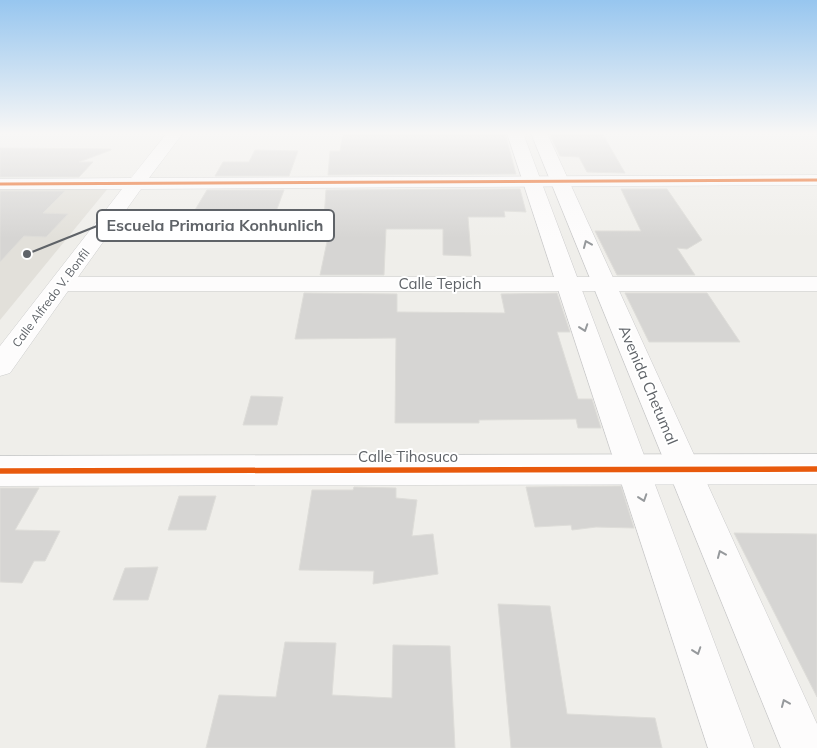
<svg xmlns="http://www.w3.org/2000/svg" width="817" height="748" viewBox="0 0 817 748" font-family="Mulish,sans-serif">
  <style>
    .education { fill: #e2e0da }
    .building { fill: #d6d5d3; stroke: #deddd9 }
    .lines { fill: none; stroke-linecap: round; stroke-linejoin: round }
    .minor-casing { stroke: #cbcccc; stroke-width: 1 }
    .secondary-casing { stroke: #cacacb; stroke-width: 1 }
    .minor { fill: #fdfcfc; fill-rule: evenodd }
    .secondary { fill: #fdfcfc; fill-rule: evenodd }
    .cycleway-far1-casing { stroke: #fff; stroke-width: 5 }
    .cycleway-casing { stroke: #fff; stroke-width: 9 }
    .cycleway-far1 { stroke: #e8590c; stroke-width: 3 }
    .cycleway { stroke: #e8590c; stroke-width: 5.5 }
    .oneway { stroke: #96999c }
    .labels { text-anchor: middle; stroke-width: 4; stroke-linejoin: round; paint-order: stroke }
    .far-street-label { font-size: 12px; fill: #5f6368; stroke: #fff }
    .street-label { font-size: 15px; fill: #5f6368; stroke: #fff }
    .leader { fill: none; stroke: #5f6368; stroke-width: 2 }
    .callout-dot { fill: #5f6368; stroke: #fff; stroke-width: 2 }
    .callout { fill: #fff; stroke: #5f6368; stroke-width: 2 }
    .callout-label { font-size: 16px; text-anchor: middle; font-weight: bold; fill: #5f6368 }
  </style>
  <rect width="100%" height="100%" fill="#efeeea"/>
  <polygon class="education" points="0,187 109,187 0,320"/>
  <g class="building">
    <polygon points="343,133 505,133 516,174 328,175 330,151 340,151"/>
    <polygon points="549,133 602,133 625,173 587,172 579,157 560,156"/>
    <polygon points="0,148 111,149 111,150 79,162 93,162 79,177 0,177"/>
    <polygon points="255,150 298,151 289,176 215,176 223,162 249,162"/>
    <polygon points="520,189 526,212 504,211 505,217 468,217 471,256 443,255 443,229 386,229 384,275 320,275 332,218 324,218 326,190"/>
    <polygon points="621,189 667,189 702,240 687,249 677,248 695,275 617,275 595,231 641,231"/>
    <polygon points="207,190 284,190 274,217 189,220"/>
    <polygon points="0,191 65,191 43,213 68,214 46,237 24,236 0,262"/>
    <polygon points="304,293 397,294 397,312 505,313 501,294 557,293 570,332 557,332 578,399 592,399 601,428 578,428 576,419 479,420 479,423 395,423 396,338 295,339"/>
    <polygon points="625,293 707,293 740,342 649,342"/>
    <polygon points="251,396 283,397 277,425 243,425"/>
    <polygon points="621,486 634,528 596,527 572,530 571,525 535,527 526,487"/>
    <polygon points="354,487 396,488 396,498 417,500 412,536 433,534 438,574 373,584 374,571 299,570 312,490 353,490"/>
    <polygon points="0,488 39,488 15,530 60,531 45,561 34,561 22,583 0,582"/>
    <polygon points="179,496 216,496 206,530 168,530"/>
    <polygon points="734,533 817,534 817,697"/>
    <polygon points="158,567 148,600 113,600 125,568"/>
    <polygon points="498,604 550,606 567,714 655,718 662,748 511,748"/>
    <polygon points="285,642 336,643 332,695 392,698 393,645 450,646 455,748 206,748 219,695 276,697"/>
  </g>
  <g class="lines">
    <g class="minor-casing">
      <g id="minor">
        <polygon points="167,133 183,133 149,178 817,175 817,185 141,189 78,277 817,277 817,291 68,291 10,373 0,376 0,346 122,189 0,189 0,179 131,178"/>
        <polygon points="817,454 817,484 0,486 0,456"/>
      </g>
    </g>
    <g class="secondary-casing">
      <g id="secondary">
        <polygon points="507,133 523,133 754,748 708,748"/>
        <polygon points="531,133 547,133 817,724 817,748 781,748"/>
      </g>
    </g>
    <use href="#minor" class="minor"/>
    <use href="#secondary" class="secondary"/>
    <g class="cycleway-far1-casing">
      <polyline id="cycleway-far1" points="0,184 817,180"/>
    </g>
    <g class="cycleway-casing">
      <polyline id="cycleway" points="0,471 817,469"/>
    </g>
    <use href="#cycleway-far1" class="cycleway-far1"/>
    <use href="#cycleway" class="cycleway"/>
  </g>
  <defs><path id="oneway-chevron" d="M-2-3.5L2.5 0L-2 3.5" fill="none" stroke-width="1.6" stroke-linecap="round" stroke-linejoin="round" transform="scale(1.25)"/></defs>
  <g class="oneway">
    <use href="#oneway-chevron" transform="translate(587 244) rotate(-113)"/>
    <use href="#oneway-chevron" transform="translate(584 328) rotate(71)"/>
    <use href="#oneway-chevron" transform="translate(643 498) rotate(71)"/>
    <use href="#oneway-chevron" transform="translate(721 554) rotate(-113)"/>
    <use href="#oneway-chevron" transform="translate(697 651) rotate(71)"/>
    <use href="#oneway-chevron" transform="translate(785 703) rotate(-113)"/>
  </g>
  <linearGradient id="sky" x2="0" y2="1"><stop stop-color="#97c6ef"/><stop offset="0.56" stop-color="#f8f7f6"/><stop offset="1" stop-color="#f8f7f6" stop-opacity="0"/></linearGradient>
  <rect width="817" height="238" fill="url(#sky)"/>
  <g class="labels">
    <g class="far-street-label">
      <text transform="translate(51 298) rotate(-53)" y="4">Calle Alfredo V. Bonfil</text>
    </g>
    <g class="street-label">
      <text x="440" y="289">Calle Tepich</text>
      <text transform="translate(648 385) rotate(67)" y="5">Avenida Chetumal</text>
      <text x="408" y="462">Calle Tihosuco</text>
    </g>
  </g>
  <path class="leader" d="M27 254L97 226"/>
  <circle class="callout-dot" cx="27" cy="254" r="5"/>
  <rect class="callout" x="97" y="210" width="237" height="31" rx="5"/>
  <g class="callout-label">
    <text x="215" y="231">Escuela Primaria Konhunlich</text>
  </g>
</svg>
